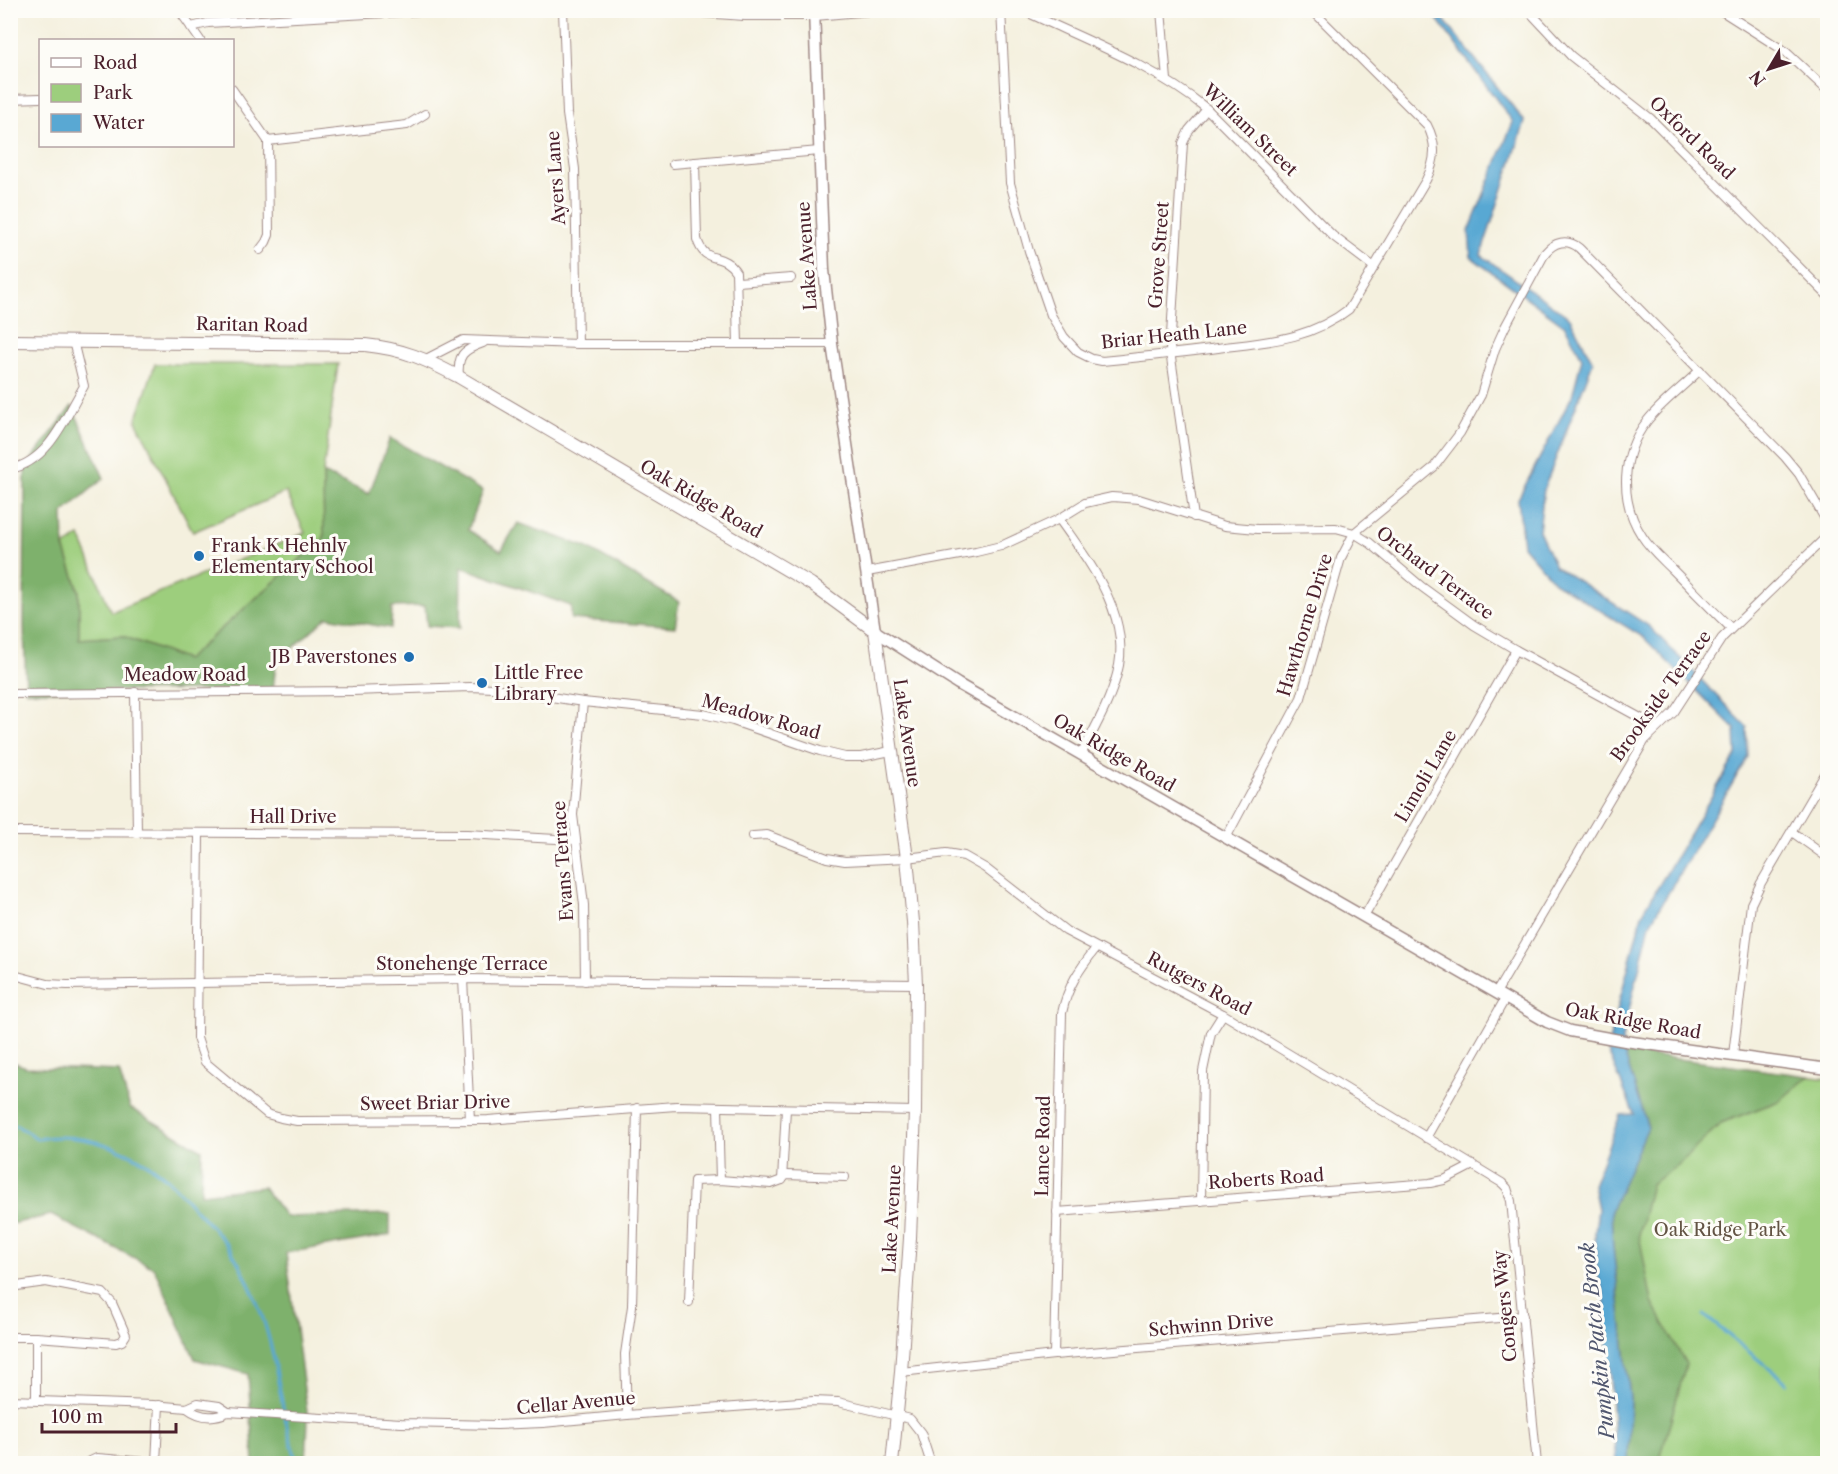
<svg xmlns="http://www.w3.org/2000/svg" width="1838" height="1474" viewBox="0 0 1838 1474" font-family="'Libre Caslon Text',serif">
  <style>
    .green { fill: #9dce7d; stroke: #747654; stroke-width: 1.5 }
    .forest { fill: #7eb16c; stroke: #64684c; stroke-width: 1.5 }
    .water { fill: #59a8d3; stroke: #52647f; stroke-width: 1.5 }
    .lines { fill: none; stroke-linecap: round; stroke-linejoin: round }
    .stream { stroke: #59a8d3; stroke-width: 3 }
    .minor-casing { stroke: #9f8884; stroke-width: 10 }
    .tertiary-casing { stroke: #9f8884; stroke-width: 13 }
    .secondary-casing { stroke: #9f8884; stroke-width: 14 }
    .minor { stroke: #fff; stroke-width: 8 }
    .tertiary { stroke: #fff; stroke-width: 10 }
    .secondary { stroke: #fff; stroke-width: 12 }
    .poi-dot { fill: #1f6fb2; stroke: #fdfcf7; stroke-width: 2 }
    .labels { text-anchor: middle; stroke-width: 6; stroke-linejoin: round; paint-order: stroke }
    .street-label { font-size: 18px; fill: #4a1f2b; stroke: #fdfcf7 }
    .poi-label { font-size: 18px; fill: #4a1f2b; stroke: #fdfcf7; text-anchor: start }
    .park-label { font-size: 18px; fill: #635444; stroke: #fdfcf7 }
    .water-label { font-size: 20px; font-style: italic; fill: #50566e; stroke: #fdfcf7 }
  </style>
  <rect width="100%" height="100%" fill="#fdfcf7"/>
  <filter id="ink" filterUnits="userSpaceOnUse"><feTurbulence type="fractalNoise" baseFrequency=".0167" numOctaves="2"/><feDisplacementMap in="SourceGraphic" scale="12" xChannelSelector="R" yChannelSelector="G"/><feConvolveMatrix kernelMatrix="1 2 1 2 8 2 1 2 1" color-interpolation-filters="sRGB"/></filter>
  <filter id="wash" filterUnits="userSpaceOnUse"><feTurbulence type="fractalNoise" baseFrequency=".008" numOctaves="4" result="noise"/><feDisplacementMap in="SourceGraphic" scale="24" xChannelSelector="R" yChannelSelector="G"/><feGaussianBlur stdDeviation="1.35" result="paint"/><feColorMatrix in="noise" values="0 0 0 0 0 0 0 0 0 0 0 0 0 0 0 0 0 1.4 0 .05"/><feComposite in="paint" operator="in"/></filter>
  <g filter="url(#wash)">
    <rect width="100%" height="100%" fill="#f4f0de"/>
    <g class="green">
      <polygon points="155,364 338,364 323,473 324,538 186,660 123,636 79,639 79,591 64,547 80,536 111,612 305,533 286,492 193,532 136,421"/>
      <polygon points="1624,1052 1827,1079 1827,1463 1628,1463 1630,1398 1611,1210 1647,1128"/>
    </g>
    <g class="forest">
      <polygon points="72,406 104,478 63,513 64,547 79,591 79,639 123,636 186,660 324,538 323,473 369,494 390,438 483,491 468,530 501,551 518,523 586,547 679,602 675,627 571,619 571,606 461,567 460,628 427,626 425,606 392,607 391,628 327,617 276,663 273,690 26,691 24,625 25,468"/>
      <polygon points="1624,1052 1809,1076 1779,1101 1721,1123 1678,1165 1651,1184 1639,1235 1652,1302 1686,1364 1661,1456 1661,1463 1628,1463 1630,1398 1613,1247 1611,1210 1647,1128"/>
      <polygon points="10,1061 26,1067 119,1071 130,1108 202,1150 201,1194 263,1187 286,1217 390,1214 390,1235 286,1253 308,1419 306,1463 254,1463 248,1374 195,1359 154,1268 51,1215 11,1224"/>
    </g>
    <polygon class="water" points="1431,11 1437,11 1525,122 1481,255 1570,318 1593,362 1544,489 1539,531 1555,566 1649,626 1747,727 1748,757 1650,924 1622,1039 1624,1052 1648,1127 1611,1211 1613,1247 1630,1398 1628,1463 1616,1463 1604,1294 1597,1274 1595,1232 1598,1209 1593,1185 1620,1115 1634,1114 1607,1049 1642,914 1736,755 1735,729 1643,637 1554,582 1523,546 1518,499 1572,396 1582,358 1565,326 1471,257 1469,231 1513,122"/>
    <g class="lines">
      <g class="stream">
        <path d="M10 1125 17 1126 38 1139C82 1131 136 1150 168 1180 177 1188 185 1198 193 1207 203 1218 214 1229 224 1241 240 1261 252 1289 261 1313 279 1362 280 1415 298 1464"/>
        <polyline points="1704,1315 1787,1383"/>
      </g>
    </g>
  </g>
  <g filter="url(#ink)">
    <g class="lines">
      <g class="minor-casing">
        <g id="minor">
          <polyline points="179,10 200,40"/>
          <polyline points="563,10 567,114 575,169 578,344"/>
          <polyline points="658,10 745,16 815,16 882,10"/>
          <path d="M1001 10 1010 183 1029 251 1051 315 1064 337 1078 352 1092 359 1102 361C1141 357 1179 353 1218 348 1265 342 1310 340 1349 309L1426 180C1436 160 1437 144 1427 125L1312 10"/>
          <path d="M1022 10C1085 40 1153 65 1207 109L1333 236 1374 267"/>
          <polyline points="1161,10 1167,80"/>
          <polyline points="1528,10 1571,56 1651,119 1828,296"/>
          <polyline points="1720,10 1786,52 1828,91"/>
          <polyline points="191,27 208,23 439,10"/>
          <polyline points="232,89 268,141 269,235 266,242 260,250"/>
          <polyline points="10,99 40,98"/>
          <polyline points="268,141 407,125 425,114"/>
          <path d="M695 162 697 239C705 266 721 250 736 272L738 344"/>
          <polyline points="673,164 819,151"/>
          <polyline points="738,282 791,278"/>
          <polyline points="426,359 463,340 578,344 832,344"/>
          <path d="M1700 370C1683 387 1662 402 1647 421 1621 454 1619 501 1642 536 1650 549 1662 559 1673 570 1692 589 1711 609 1731 628"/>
          <path d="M459 377C457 355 463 350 483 343"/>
          <path d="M10 469C49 462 66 416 84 386L73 341"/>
          <polyline points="1194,517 1170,351 1183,143 1189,130 1207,109"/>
          <path d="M1059 519C1090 563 1133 618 1117 674 1110 702 1094 729 1081 755"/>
          <polyline points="867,572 976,552 1001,546 1059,519 1085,503 1112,497 1139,499 1225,526 1257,529 1336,528 1354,533 1370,543 1422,587 1474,625 1516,650 1657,727"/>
          <polyline points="135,692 137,833"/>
          <polyline points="10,694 352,691 470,687 494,688 583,702 703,714 733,721 820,751 845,757 861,757 891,751"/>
          <polyline points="583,702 573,815 584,905 585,981"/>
          <polyline points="10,832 467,834 575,840"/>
          <polyline points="1792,832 1828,858"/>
          <polyline points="199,833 197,1038 205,1062 267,1114 281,1118 297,1121 488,1120 676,1106 915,1111"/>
          <polyline points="753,836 767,835 827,858 845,861 907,858 946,853 964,856 985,868 1066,931 1223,1014 1502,1183 1507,1188 1511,1201 1537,1464"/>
          <path d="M1226 838 1301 698 1341 558 1354 533 1434 467 1460 433 1481 395 1495 349 1505 327 1545 253C1554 242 1567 238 1579 248L1785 457 1799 474 1828 524"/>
          <polyline points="1364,917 1516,650"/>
          <polyline points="10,974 48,984 67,985 463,979 916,984"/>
          <polyline points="463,979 470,1120"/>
          <polyline points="1496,993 1645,740 1674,712 1722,638 1828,535"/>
          <polyline points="1733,1055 1751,904 1761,883 1828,769"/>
          <polyline points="718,1107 720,1180"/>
          <polyline points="1426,1138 1505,999"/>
          <polyline points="782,1180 786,1109"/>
          <polyline points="1201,1201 1203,1071 1211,1033 1223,1014"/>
          <polyline points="1057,1212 1430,1183 1444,1180 1473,1165"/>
          <polyline points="10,1287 46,1282 103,1293 112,1303 126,1335 122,1341 116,1343 36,1337 10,1337"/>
          <polyline points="689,1302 694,1181 720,1180 771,1184 782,1180 786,1175 845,1177"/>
          <path d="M1054 1355 1062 1013C1068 985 1079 970 1096 948"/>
          <polyline points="901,1372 1054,1355 1523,1316"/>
          <polyline points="10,1400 153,1405 187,1408 198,1403 219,1406 228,1412"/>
          <polyline points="36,1400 36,1337"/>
          <path d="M187 1408C200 1418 213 1419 228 1412L401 1423 497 1425 543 1423 627 1415 813 1401 838 1402 910 1419 921 1433 931 1464"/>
          <polyline points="627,1415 625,1354 632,1306 637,1108"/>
          <polyline points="156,1462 159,1405"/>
          <polyline points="84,1464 97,1458 173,1464"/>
        </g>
      </g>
      <g class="tertiary-casing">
        <polyline id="tertiary" points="814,10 824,270 832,344 875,631 958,684 1547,1022 1570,1031 1625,1041 1828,1069"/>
      </g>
      <g class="secondary-casing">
        <path id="secondary" d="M10 341 365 345C404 349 425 359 459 377L811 584 875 631 907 858 913 922 916 984 915 1111 910 1238 901 1372 892 1464"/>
      </g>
      <use href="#minor" class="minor"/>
      <use href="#tertiary" class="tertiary"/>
      <use href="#secondary" class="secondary"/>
    </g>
  </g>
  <g class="poi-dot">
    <circle cx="199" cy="556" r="6"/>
    <circle cx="409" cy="657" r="6"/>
    <circle cx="482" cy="683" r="6"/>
  </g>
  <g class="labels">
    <g class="street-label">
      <text transform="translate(1250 130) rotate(44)" y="6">William Street</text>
      <text transform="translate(1692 138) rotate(44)" y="6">Oxford Road</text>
      <text transform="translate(556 178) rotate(-94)" y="6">Ayers Lane</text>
      <text transform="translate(1159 255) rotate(-86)" y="6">Grove Street</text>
      <text transform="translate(807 256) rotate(-94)" y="6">Lake Avenue</text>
      <text transform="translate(252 325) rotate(1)" y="6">Raritan Road</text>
      <text transform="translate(1174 335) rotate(-6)" y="6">Briar Heath Lane</text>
      <text transform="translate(701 499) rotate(30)" y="6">Oak Ridge Road</text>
      <text transform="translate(1435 573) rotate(37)" y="6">Orchard Terrace</text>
      <text transform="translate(1305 625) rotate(-73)" y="6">Hawthorne Drive</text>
      <text x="185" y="681">Meadow Road</text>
      <text transform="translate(1661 696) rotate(-54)" y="6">Brookside Terrace</text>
      <text transform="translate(761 717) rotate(16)" y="6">Meadow Road</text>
      <text transform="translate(907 733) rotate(82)" y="6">Lake Avenue</text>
      <text transform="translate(1114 753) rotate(30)" y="6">Oak Ridge Road</text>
      <text transform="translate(1426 776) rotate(-60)" y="6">Limoli Lane</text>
      <text x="293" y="823">Hall Drive</text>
      <text transform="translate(563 861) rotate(-94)" y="6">Evans Terrace</text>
      <text x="462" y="970">Stonehenge Terrace</text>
      <text transform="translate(1199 984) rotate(28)" y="6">Rutgers Road</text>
      <text transform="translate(1633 1021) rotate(10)" y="6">Oak Ridge Road</text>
      <text transform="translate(435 1103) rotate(-1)" y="6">Sweet Briar Drive</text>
      <text transform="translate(1043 1146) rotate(-89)" y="6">Lance Road</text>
      <text transform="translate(1266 1179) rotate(-4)" y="6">Roberts Road</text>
      <text transform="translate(892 1219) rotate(-87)" y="6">Lake Avenue</text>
      <text transform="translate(1505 1306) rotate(-96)" y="6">Congers Way</text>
      <text transform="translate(1211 1325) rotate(-5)" y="6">Schwinn Drive</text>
      <text transform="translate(576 1403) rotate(-5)" y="6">Cellar Avenue</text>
    </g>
    <g class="poi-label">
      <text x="211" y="552">Frank K Hehnly<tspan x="211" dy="21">Elementary School</tspan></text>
      <text x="397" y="663" text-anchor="end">JB Paverstones</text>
      <text x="494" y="679">Little Free<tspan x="494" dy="21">Library</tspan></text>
    </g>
    <g class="park-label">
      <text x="1720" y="1236">Oak Ridge Park</text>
    </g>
    <g class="water-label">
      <text transform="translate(1597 1341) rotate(-96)" y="7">Pumpkin Patch Brook</text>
    </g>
  </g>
  <rect width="1838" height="1474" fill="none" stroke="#fdfcf7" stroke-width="36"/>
  <rect x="39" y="39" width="195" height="108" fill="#fdfcf7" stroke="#b5a4a5" stroke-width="1.5"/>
  <rect x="51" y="58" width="30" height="9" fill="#ffffff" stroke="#b5a4a5" stroke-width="1.5"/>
  <text x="93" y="69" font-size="18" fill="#4a1f2b">Road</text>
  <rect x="51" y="84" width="30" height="18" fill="#9dce7d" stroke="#b5a4a5" stroke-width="1.5"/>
  <text x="93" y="99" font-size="18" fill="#4a1f2b">Park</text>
  <rect x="51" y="114" width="30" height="18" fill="#59a8d3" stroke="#b5a4a5" stroke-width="1.5"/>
  <text x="93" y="129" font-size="18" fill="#4a1f2b">Water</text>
  <g transform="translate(1769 69) rotate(231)" stroke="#fdfcf7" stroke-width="4.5" paint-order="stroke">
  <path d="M0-4.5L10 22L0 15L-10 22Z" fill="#4a1f2b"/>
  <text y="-9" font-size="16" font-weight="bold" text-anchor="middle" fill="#4a1f2b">N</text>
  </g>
  <path d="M42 1423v9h134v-9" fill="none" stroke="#4a1f2b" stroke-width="3"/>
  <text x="51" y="1423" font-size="18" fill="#4a1f2b" stroke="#fdfcf7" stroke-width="4.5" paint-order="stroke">100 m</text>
</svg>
